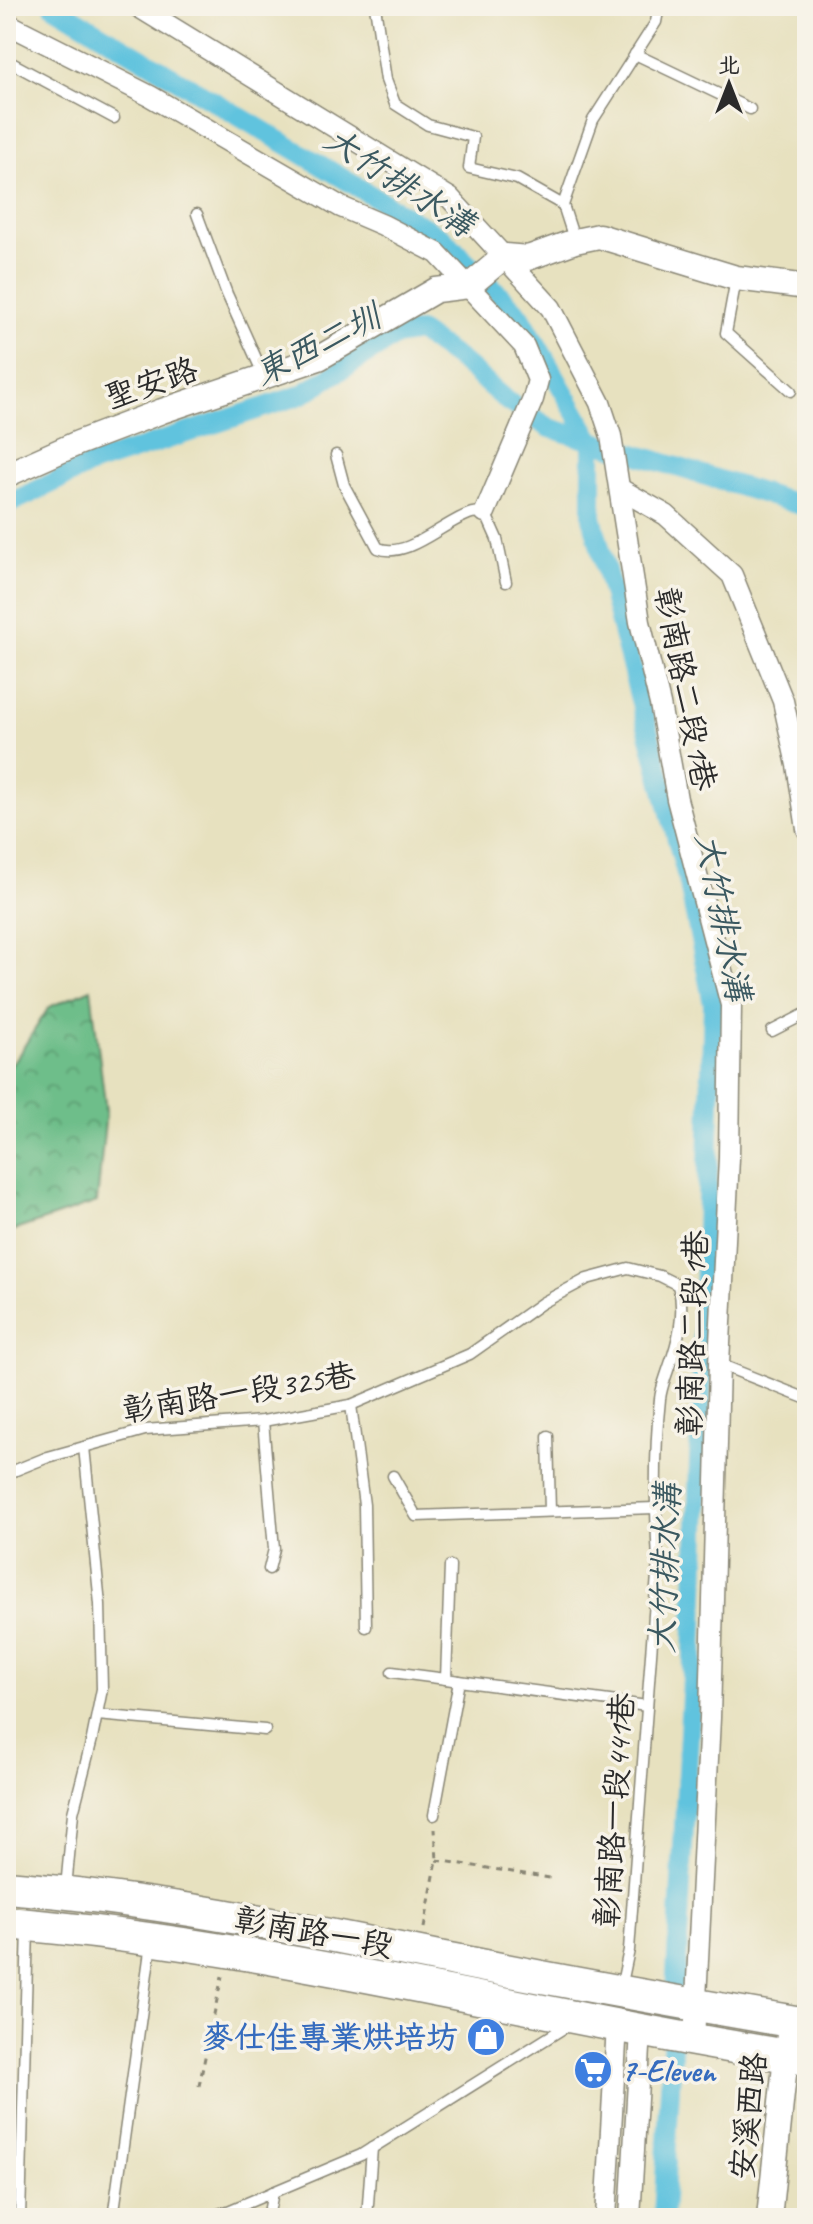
<svg xmlns="http://www.w3.org/2000/svg" width="813" height="2224" viewBox="0 0 813 2224" font-family="Caveat,'LXGW WenKai TC',sans-serif">
  <style>
    .forest { fill: url(#forest-crowns); stroke: #4c745a; stroke-width: 2 }
    .lines { fill: none; stroke-linecap: round; stroke-linejoin: round }
    .canal { stroke: #60c3de; stroke-width: 20 }
    .service-casing { stroke: #898675; stroke-width: 13 }
    .minor-casing { stroke: #898675; stroke-width: 23 }
    .tertiary-casing { stroke: #898675; stroke-width: 27 }
    .primary-casing { stroke: #898675; stroke-width: 35 }
    .path { stroke: #898675; stroke-width: 3; stroke-dasharray: 6 6; stroke-linecap: butt }
    .service { stroke: #fff; stroke-width: 10 }
    .minor { stroke: #fff; stroke-width: 20 }
    .tertiary { stroke: #fff; stroke-width: 24 }
    .primary { stroke: #fff; stroke-width: 32 }
    .labels { text-anchor: middle; stroke-width: 7; stroke-linejoin: round; paint-order: stroke }
    .street-label { font-size: 32px; fill: #2b2b2b; stroke: #f7f3e8 }
    .shop-label { font-size: 32px; font-weight: bold; fill: #366cbe; stroke: #f7f3e8; text-anchor: end }
    .water-label { font-size: 34px; font-style: italic; fill: #3b5961; stroke: #f7f3e8 }
  </style>
  <defs>
    <pattern id="forest-crowns" width="20" height="18" patternUnits="userSpaceOnUse" patternTransform="scale(2)"><rect width="20" height="18" fill="#6ebe8a"/><path d="M2 6a3 3 0 1 1 6 0M12 15a3 3 0 1 1 6 0" fill="none" stroke="#5b9b71"/></pattern>
  </defs>
  <rect width="100%" height="100%" fill="#f7f3e8"/>
  <filter id="ink" filterUnits="userSpaceOnUse"><feTurbulence type="fractalNoise" baseFrequency=".0125" numOctaves="2"/><feDisplacementMap in="SourceGraphic" scale="16" xChannelSelector="R" yChannelSelector="G"/><feConvolveMatrix kernelMatrix="1 2 1 2 8 2 1 2 1" color-interpolation-filters="sRGB"/></filter>
  <filter id="wash" filterUnits="userSpaceOnUse"><feTurbulence type="fractalNoise" baseFrequency=".006" numOctaves="4" result="noise"/><feDisplacementMap in="SourceGraphic" scale="32" xChannelSelector="R" yChannelSelector="G"/><feGaussianBlur stdDeviation="1.8" result="paint"/><feColorMatrix in="noise" values="0 0 0 0 0 0 0 0 0 0 0 0 0 0 0 0 0 1.4 0 .05"/><feComposite in="paint" operator="in"/></filter>
  <g filter="url(#wash)">
    <rect width="100%" height="100%" fill="#e7e1bf"/>
    <polygon class="forest" points="91,989 106,1111 97,1202 6,1233 6,1068 16,1059 49,1007"/>
    <g class="lines">
      <g class="canal">
        <polyline points="54,6 443,238 520,315 592,441 592,517 689,885 713,1004 693,1659 663,2218"/>
        <polyline points="6,505 90,465 301,395 396,336 419,332 461,361 507,401 550,428 807,507"/>
      </g>
    </g>
  </g>
  <g filter="url(#ink)">
    <g class="lines">
      <g class="service-casing">
        <g id="service">
          <polyline points="375,6 386,80 395,104 428,125 473,137 469,168 517,179 563,205"/>
          <polyline points="635,54 750,109"/>
          <polyline points="6,60 114,118"/>
          <polyline points="197,214 227,294 264,376"/>
          <polyline points="574,239 563,205 593,120 656,22 659,6"/>
          <polyline points="736,279 726,333 791,391"/>
          <path d="M336 455 344 485 378 548C408 560 444 521 472 513 476 512 480 513 485 512L497 539 506 582"/>
          <polyline points="772,1031 807,1013"/>
          <polyline points="719,1364 807,1399"/>
          <polyline points="351,1405 364,1505 366,1627"/>
          <polyline points="263,1421 274,1549 269,1569"/>
          <polyline points="548,1436 550,1511"/>
          <path d="M6 1474 48 1457 145 1430 263 1421 351 1405 470 1354 542 1303 587 1279 628 1268 660 1276 678 1285C686 1314 678 1342 668 1370 665 1379 661 1389 660 1399 654 1454 655 1507 658 1561L629 1950 621 1988"/>
          <polyline points="393,1476 416,1516 655,1508"/>
          <polyline points="450,1566 446,1679 459,1681"/>
          <polyline points="392,1672 446,1679"/>
          <polyline points="97,1715 265,1730"/>
          <polyline points="434,1815 459,1681 647,1706"/>
          <polyline points="66,1888 73,1813 92,1739 102,1689 100,1604 84,1447"/>
          <polyline points="20,2218 28,1928"/>
          <polyline points="113,2218 151,1944"/>
          <polyline points="206,2218 228,2211 361,2155 570,2024"/>
          <polyline points="268,2218 273,2192"/>
          <polyline points="367,2218 372,2148"/>
        </g>
      </g>
      <g class="minor-casing">
        <g id="minor">
          <polyline points="137,6 450,198 551,308 600,403 611,436 640,622 660,704 677,799 731,1005 729,1158 719,1364 710,1718 694,2040"/>
          <polyline points="6,23 150,96 341,207 383,225 437,253 524,346 538,380 533,399 485,512"/>
          <polyline points="620,489 666,515 732,575 783,701 797,765 807,829"/>
          <polyline points="606,2218 617,2025"/>
          <polyline points="630,2218 641,2031"/>
        </g>
      </g>
      <g class="tertiary-casing">
        <g id="tertiary">
          <polyline points="6,475 78,443 162,411 319,358 436,290 469,286 505,256 528,258 575,241 599,236 736,278 807,287"/>
          <polyline points="769,2218 786,2055 791,2022"/>
        </g>
      </g>
      <g class="primary-casing">
        <g id="primary">
          <path d="M6 1887C157 1899 306 1930 455 1960 572 1984 689 2004 807 2024"/>
          <path d="M6 1923C276 1945 539 2018 807 2059"/>
        </g>
      </g>
      <g class="path">
        <polyline points="437,1860 550,1878"/>
        <polyline points="424,1928 437,1860 435,1829"/>
        <polyline points="199,2086 222,1976"/>
      </g>
      <use href="#service" class="service"/>
      <use href="#minor" class="minor"/>
      <use href="#tertiary" class="tertiary"/>
      <use href="#primary" class="primary"/>
    </g>
  </g>
  <defs>
    <g id="shop-disc" transform="scale(2)"><circle r="9.5" fill="#3f7fe0" stroke="#f7f3e8"/><path d="M-5-2.5h2.3a2.7 3.5 0 0 1 5.4 0H5L5.5 6h-11ZM-1.5-2.5h3a1.5 2.3 0 0 0-3 0Z" fill="#fff"/></g>
    <g id="supermarket-disc" transform="scale(2)"><circle r="9.5" fill="#3f7fe0" stroke="#f7f3e8"/><path d="M-6-5.5h2.5l.6 2H6L4.5 2H-2.5L-4.4-4H-6ZM-1.5 3.2a1.3 1.3 0 1 0 .1 0ZM3 3.2a1.3 1.3 0 1 0 .1 0Z" fill="#fff"/></g>
  </defs>
  <g fill-rule="evenodd">
    <use href="#shop-disc" x="486" y="2037"/>
    <use href="#supermarket-disc" x="593" y="2070"/>
  </g>
  <g class="labels">
    <g class="street-label">
      <text transform="translate(151 383) rotate(-19)" y="11">聖安路</text>
      <text transform="translate(686 689) rotate(79)" y="11">彰南路二段1巷</text>
      <text transform="translate(692 1333) rotate(-88)" y="11">彰南路二段1巷</text>
      <text transform="translate(239 1392) rotate(-9)" y="11">彰南路一段325巷</text>
      <text transform="translate(614 1810) rotate(-86)" y="11">彰南路一段441巷</text>
      <text transform="translate(314 1932) rotate(10)" y="11">彰南路一段</text>
      <text transform="translate(748 2116) rotate(-84)" y="11">安溪西路</text>
    </g>
    <g class="shop-label">
      <text x="458" y="2048">麥仕佳專業烘培坊</text>
      <text x="621" y="2081" text-anchor="start">7-Eleven</text>
    </g>
    <g class="water-label">
      <text transform="translate(400 181) rotate(33)" y="12">大竹排水溝</text>
      <text transform="translate(317 344) rotate(-27)" y="12">東西二圳</text>
      <text transform="translate(724 917) rotate(79)" y="12">大竹排水溝</text>
      <text transform="translate(664 1568) rotate(-88)" y="12">大竹排水溝</text>
    </g>
  </g>
  <rect width="813" height="2224" fill="none" stroke="#f7f3e8" stroke-width="32"/>
  <g transform="translate(729 84)" stroke="#f7f3e8" stroke-width="6" paint-order="stroke">
  <path d="M0-6L14 30L0 20L-14 30Z" fill="#2b2b2b"/>
  <text y="-12" font-size="22" font-weight="bold" text-anchor="middle" fill="#2b2b2b">北</text>
  </g>
</svg>
